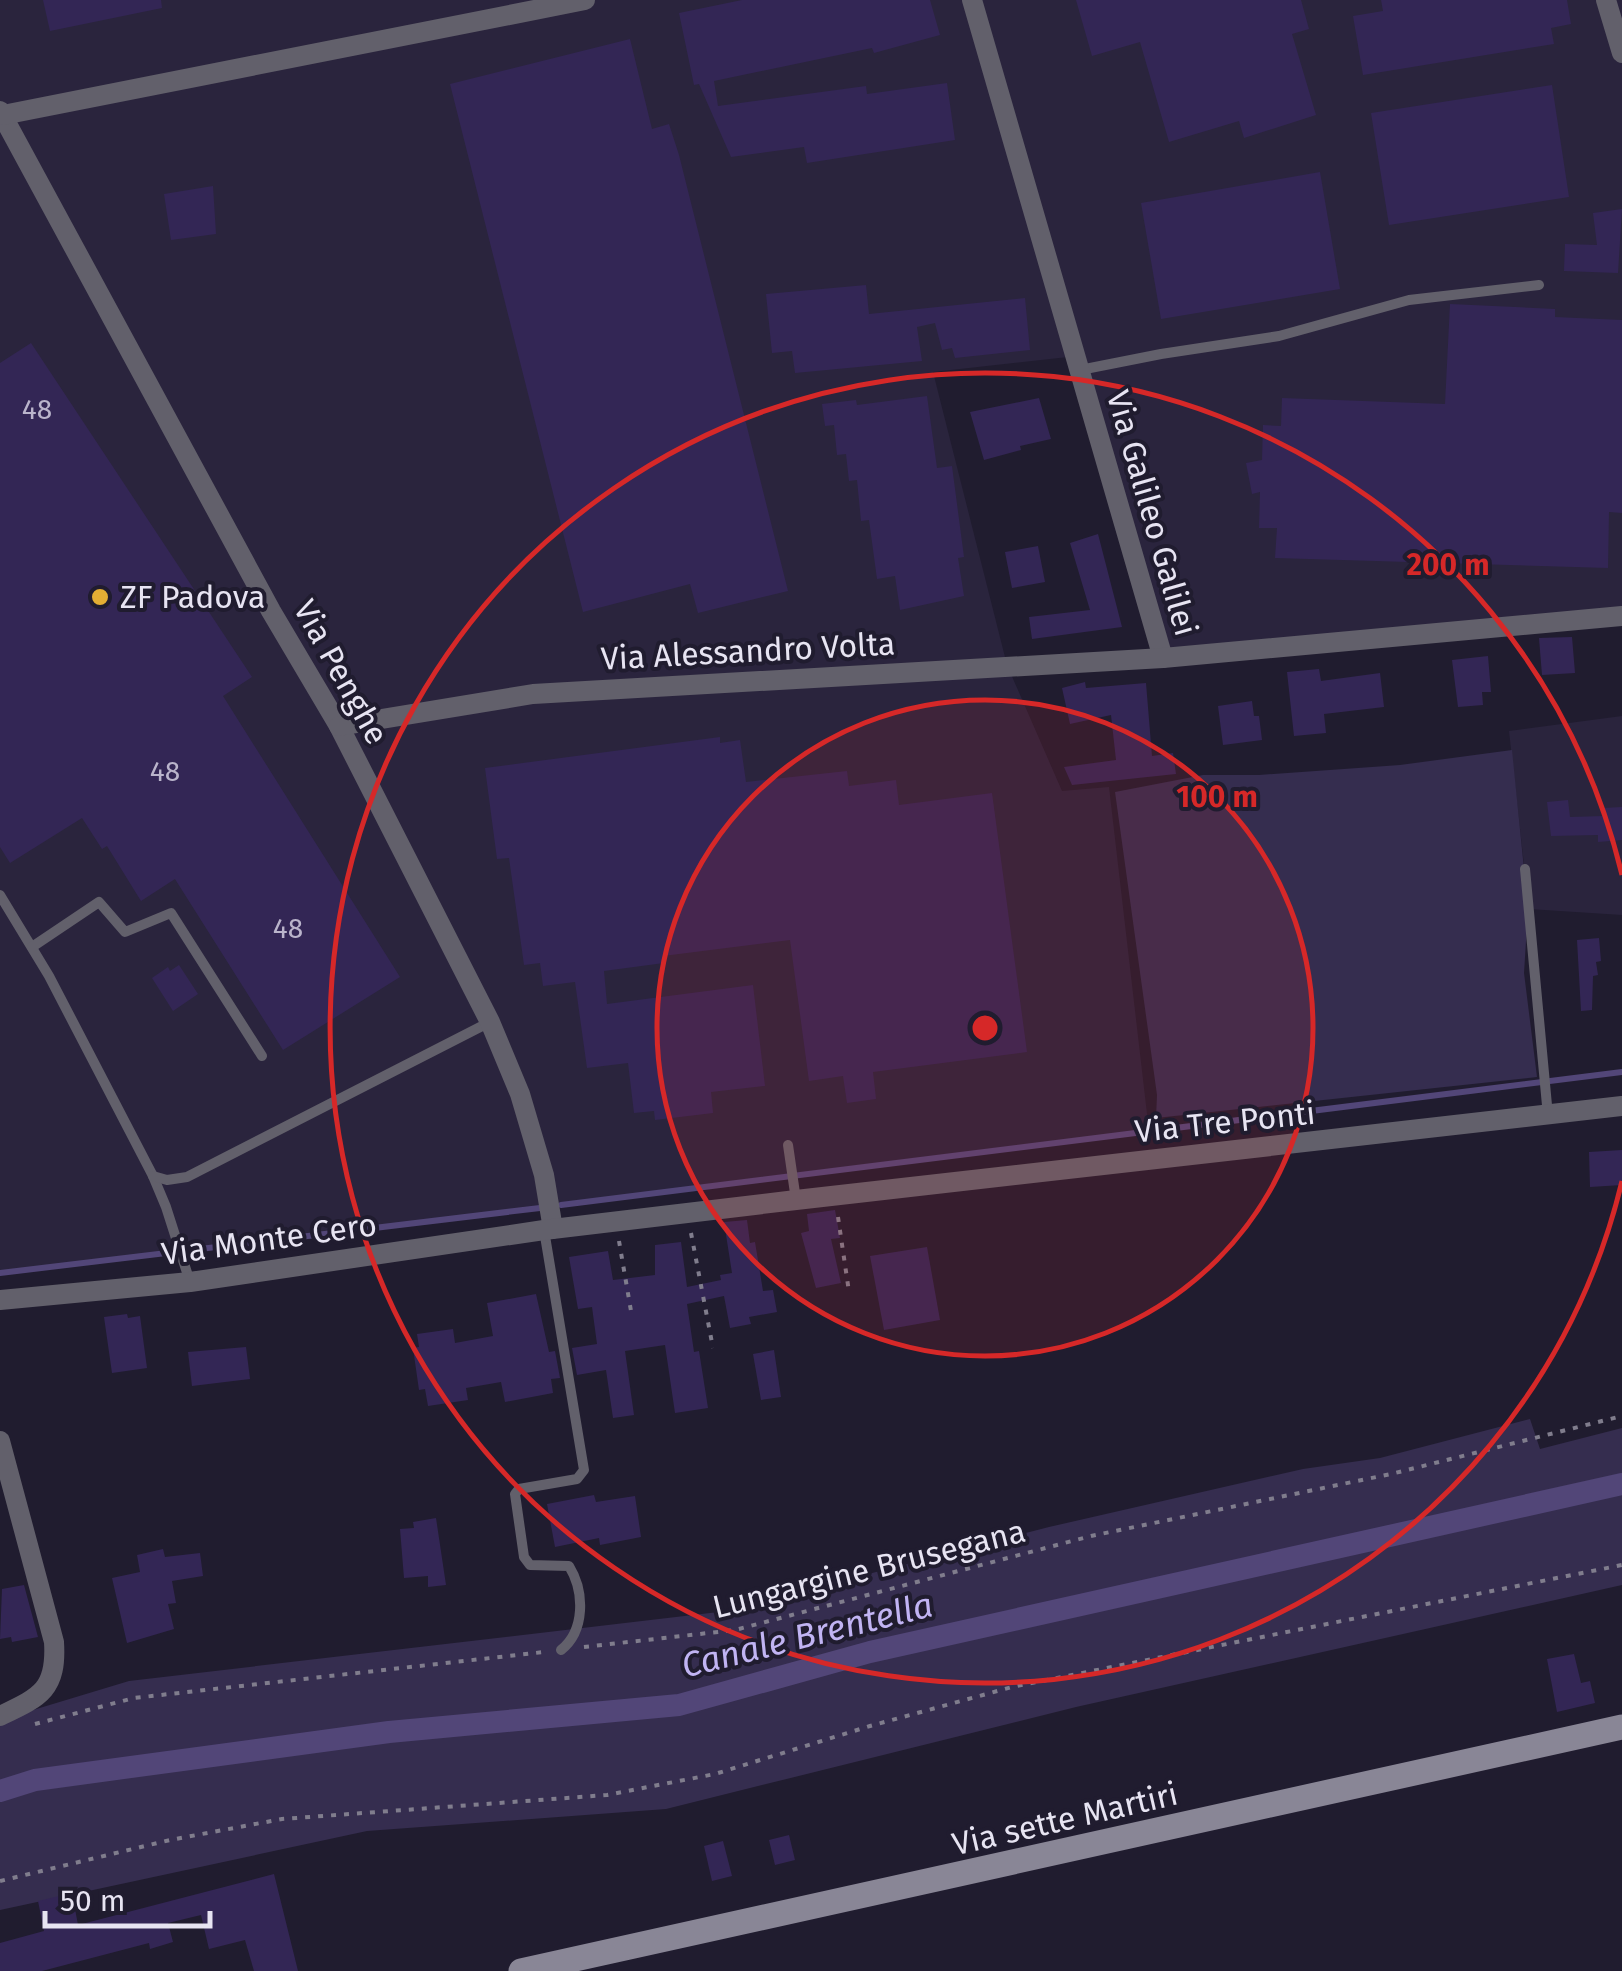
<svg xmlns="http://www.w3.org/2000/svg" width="1622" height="1971" viewBox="0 0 1622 1971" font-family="'Fira Sans',sans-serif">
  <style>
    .built { fill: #2a243d }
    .green { fill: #352d4f }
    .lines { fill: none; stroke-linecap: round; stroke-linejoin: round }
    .stream { stroke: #524678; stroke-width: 6 }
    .canal { stroke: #524678; stroke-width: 22 }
    .building { fill: #332655 }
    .path { stroke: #807d8d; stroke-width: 4; stroke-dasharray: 5 8; stroke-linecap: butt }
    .lane { stroke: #62606b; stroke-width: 10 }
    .street { stroke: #62606b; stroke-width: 20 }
    .secondary { stroke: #898696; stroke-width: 25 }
    .ring { fill: none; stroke: #d62828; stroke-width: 5 }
    .poi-dot { fill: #e3ae34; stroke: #201c2f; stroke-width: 4 }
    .labels { text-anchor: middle; stroke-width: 8; stroke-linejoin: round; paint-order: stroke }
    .number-label { font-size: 28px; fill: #bab4cb }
    .street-label { font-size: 32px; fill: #e7e4f2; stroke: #201c2f }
    .poi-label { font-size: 32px; fill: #e7e4f2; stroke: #201c2f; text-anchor: start }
    .water-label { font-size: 35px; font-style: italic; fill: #c1b4f3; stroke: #201c2f }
    .centre { fill: #d62828; stroke: #201c2f; stroke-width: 5 }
    .ring-label { font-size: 30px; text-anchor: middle; font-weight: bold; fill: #d62828; stroke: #201c2f; stroke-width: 8; stroke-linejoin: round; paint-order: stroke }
  </style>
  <rect width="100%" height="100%" fill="#201c2f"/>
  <g class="built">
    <polygon points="0,0 1622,0 1622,615 1155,656 1068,357 933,372 1007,665 1062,791 1109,787 1149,1131 0,1273"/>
    <polygon points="1622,716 1622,915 1529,909 1509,731"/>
  </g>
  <g class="green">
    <polygon points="1512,750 1528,909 1524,973 1537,1077 1156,1118 1157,1095 1115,792 1203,775 1259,775 1400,765"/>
    <polygon points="1530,1419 1540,1449 1622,1428 1622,1585 1076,1707 666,1809 367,1831 0,1910 0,1720 129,1681 727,1611 1049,1527 1303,1469 1380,1458"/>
  </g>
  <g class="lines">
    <g class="stream">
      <polyline points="561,1205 1622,1072"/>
      <polyline points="0,1273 540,1208"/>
    </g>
    <polyline class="canal" points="0,1791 35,1780 389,1732 679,1705 870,1652 1622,1484"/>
  </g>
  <g class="building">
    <polygon points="43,0 161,0 162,8 50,31"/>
    <polygon points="742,0 930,0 940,35 874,53 872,48 714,81 718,106 866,86 867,94 947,83 955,140 807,163 804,147 731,157 699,84 694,85 679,13"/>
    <polygon points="1076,0 1301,0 1309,29 1292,34 1316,115 1244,138 1239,121 1169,142 1140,42 1092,56"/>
    <polygon points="1381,0 1567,0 1571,24 1551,28 1554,44 1363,75 1353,16 1383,11"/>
    <polygon points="630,39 652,129 669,124 679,155 788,591 698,613 690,584 583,612 450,84"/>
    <polygon points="1552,85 1569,197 1389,225 1371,113"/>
    <polygon points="1320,172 1340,289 1161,319 1141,203"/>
    <polygon points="213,186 216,234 171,240 164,194"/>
    <polygon points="1622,209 1618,273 1564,271 1565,244 1597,245 1593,213"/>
    <polygon points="866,285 869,314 1025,298 1030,350 955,358 952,348 942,350 935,323 917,327 922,361 795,373 792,351 772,353 766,294"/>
    <polygon points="1450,304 1555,309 1555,317 1622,320 1622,513 1609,512 1608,568 1275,558 1277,528 1259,528 1260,492 1252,494 1246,463 1262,460 1263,425 1281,426 1282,398 1445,404"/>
    <polygon points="31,343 252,677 223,696 400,977 283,1050 175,879 141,901 107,846 102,849 82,818 10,863 0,847 0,363"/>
    <polygon points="927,396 937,468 952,466 964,557 958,558 964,596 900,610 895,576 877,579 869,520 861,521 857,480 849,481 846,454 837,455 834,425 825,426 822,404 856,400 857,405"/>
    <polygon points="1039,398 1051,439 1020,446 1021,450 984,460 970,412"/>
    <polygon points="1098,534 1122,627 1032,639 1029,617 1090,610 1070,543"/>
    <polygon points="1038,546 1045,582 1012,588 1005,552"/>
    <polygon points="1572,637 1575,673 1542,675 1539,638"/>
    <polygon points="1488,656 1491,692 1482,692 1483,705 1458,707 1452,660"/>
    <polygon points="1319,669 1321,681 1380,673 1384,707 1324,714 1326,733 1294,736 1287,672"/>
    <polygon points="1085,682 1086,688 1146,683 1152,756 1173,753 1176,774 1072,785 1064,767 1116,760 1111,715 1070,724 1062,688"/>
    <polygon points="1252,701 1254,716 1259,716 1262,740 1223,745 1218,706"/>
    <polygon points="720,737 720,743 740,740 746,782 847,771 849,786 896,780 899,805 992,793 1027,1052 873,1072 876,1099 847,1103 843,1076 809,1081 790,940 663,956 664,963 604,971 607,1004 753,985 765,1086 711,1092 713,1113 655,1120 654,1111 634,1113 628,1063 587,1068 575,982 543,986 540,963 524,965 509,858 497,859 485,768"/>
    <polygon points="1568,800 1570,817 1604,816 1603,808 1622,807 1622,840 1598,842 1598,835 1551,836 1547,802"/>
    <polygon points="1599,938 1601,961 1596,962 1598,975 1593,976 1592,1010 1581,1011 1577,940"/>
    <polygon points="179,965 198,994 173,1011 152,978 168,967 170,971"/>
    <polygon points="1622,1150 1622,1185 1590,1187 1589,1152"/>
    <polygon points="835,1210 840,1238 831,1239 841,1283 816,1288 801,1233 809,1231 807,1214"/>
    <polygon points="747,1220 750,1243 755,1242 763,1291 773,1290 777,1312 749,1317 751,1324 730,1328 724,1296 687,1304 694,1352 699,1351 708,1408 675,1413 665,1345 625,1351 634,1415 613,1418 606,1370 577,1375 572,1348 597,1344 592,1307 578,1309 569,1257 608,1251 613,1280 655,1275 655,1245 681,1242 687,1287 721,1280 720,1275 732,1273 724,1222"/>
    <polygon points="927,1247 940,1320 884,1330 870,1256"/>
    <polygon points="536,1294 549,1352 555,1351 560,1378 551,1379 553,1393 505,1402 501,1382 466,1388 468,1400 428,1406 425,1389 419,1390 413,1348 419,1347 417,1334 453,1329 455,1343 493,1336 487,1303"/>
    <polygon points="127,1314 128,1318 140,1316 147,1368 112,1373 104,1317"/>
    <polygon points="246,1347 250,1379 192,1386 188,1352"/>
    <polygon points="774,1350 781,1397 761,1400 753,1354"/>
    <polygon points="594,1495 596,1502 635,1496 641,1537 600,1545 599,1538 555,1547 547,1504"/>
    <polygon points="436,1518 446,1585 428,1587 428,1576 404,1578 400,1529 414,1528 413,1522"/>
    <polygon points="163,1549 165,1557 200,1553 203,1576 172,1581 176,1603 168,1604 174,1629 127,1643 112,1578 140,1572 137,1555"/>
    <polygon points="24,1585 38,1637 12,1642 11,1637 0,1639 2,1589"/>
    <polygon points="1574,1654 1581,1683 1590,1681 1595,1703 1557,1712 1547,1659"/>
    <polygon points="789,1835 795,1860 775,1865 769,1840"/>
    <polygon points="723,1841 732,1876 712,1881 704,1846"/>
    <polygon points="274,1874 298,1971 254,1971 245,1940 209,1949 201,1915 168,1923 173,1942 150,1949 149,1943 42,1971 0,1971 0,1943 44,1931 38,1901 72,1893 78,1925"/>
  </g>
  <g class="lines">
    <g class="path">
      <polyline points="838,1217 849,1292"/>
      <polyline points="691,1233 713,1348"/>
      <polyline points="619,1241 631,1311"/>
      <polyline points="584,1647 735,1630 1091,1536 1391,1474 1622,1416"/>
      <polyline points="35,1724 134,1698 544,1652"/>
      <polyline points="0,1881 170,1840 282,1819 607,1795 715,1774 870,1726 1012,1687 1622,1565"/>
    </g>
    <g class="lane">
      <polyline points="1080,370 1161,354 1279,336 1409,300 1539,285"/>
      <polyline points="1525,869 1548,1116"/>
      <polyline points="0,895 49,976 153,1176 166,1207 190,1282"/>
      <polyline points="32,947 99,902 125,932 171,913 262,1056"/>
      <polyline points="788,1145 796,1200"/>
      <polyline points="153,1176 167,1180 187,1177 490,1022"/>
      <path d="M544 1230 584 1470 577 1479 519 1489 515 1494 524 1557 530 1565 569 1566C585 1592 585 1631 561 1650"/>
    </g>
    <g class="street">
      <polyline points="972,0 1163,658"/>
      <polyline points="1606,0 1622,53"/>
      <polyline points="0,111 271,611 339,726 490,1022 520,1094 544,1175 553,1229"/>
      <polyline points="3,115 585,0"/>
      <polyline points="339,726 533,694 1163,658 1622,616"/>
      <polyline points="0,1300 190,1282 544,1230 796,1200 1622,1106"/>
      <path d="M0 1441 54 1642C57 1690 40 1697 0 1716"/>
    </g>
    <polyline class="secondary" points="521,1971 1622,1727"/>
  </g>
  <circle cx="985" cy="1028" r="328" fill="#d62828" fill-opacity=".12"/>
  <g class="ring">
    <circle cx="985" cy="1028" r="328"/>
    <path d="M1622 1181A655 655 0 1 1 1622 875"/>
  </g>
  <circle class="poi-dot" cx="100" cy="597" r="10"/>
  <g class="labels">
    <g class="number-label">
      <text x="37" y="419">48</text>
      <text x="165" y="781">48</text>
      <text x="288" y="938">48</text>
    </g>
    <g class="street-label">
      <text transform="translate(1152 513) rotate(74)" y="11">Via Galileo Galilei</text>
      <text transform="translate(748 651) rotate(-3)" y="11">Via Alessandro Volta</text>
      <text transform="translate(341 672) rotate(61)" y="11">Via Penghe</text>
      <text transform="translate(1225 1122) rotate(-6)" y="11">Via Tre Ponti</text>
      <text transform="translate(269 1239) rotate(-8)" y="11">Via Monte Cero</text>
      <text transform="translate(869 1569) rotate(-14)" y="11">Lungargine Brusegana</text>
      <text transform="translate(1065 1819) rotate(-13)" y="11">Via sette Martiri</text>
    </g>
    <g class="poi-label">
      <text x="120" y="608">ZF Padova</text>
    </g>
    <g class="water-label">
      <text transform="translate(807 1635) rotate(-14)" y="12">Canale Brentella</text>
    </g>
  </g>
  <circle cx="985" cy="1028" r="15" class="centre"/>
  <g class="ring-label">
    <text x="1448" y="575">200 m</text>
    <text x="1217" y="807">100 m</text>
  </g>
  <path d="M45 1911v15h165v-15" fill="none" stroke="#e7e4f2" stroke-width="5"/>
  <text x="60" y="1911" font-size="30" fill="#e7e4f2" stroke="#201c2f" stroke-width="8" paint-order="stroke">50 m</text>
</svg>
